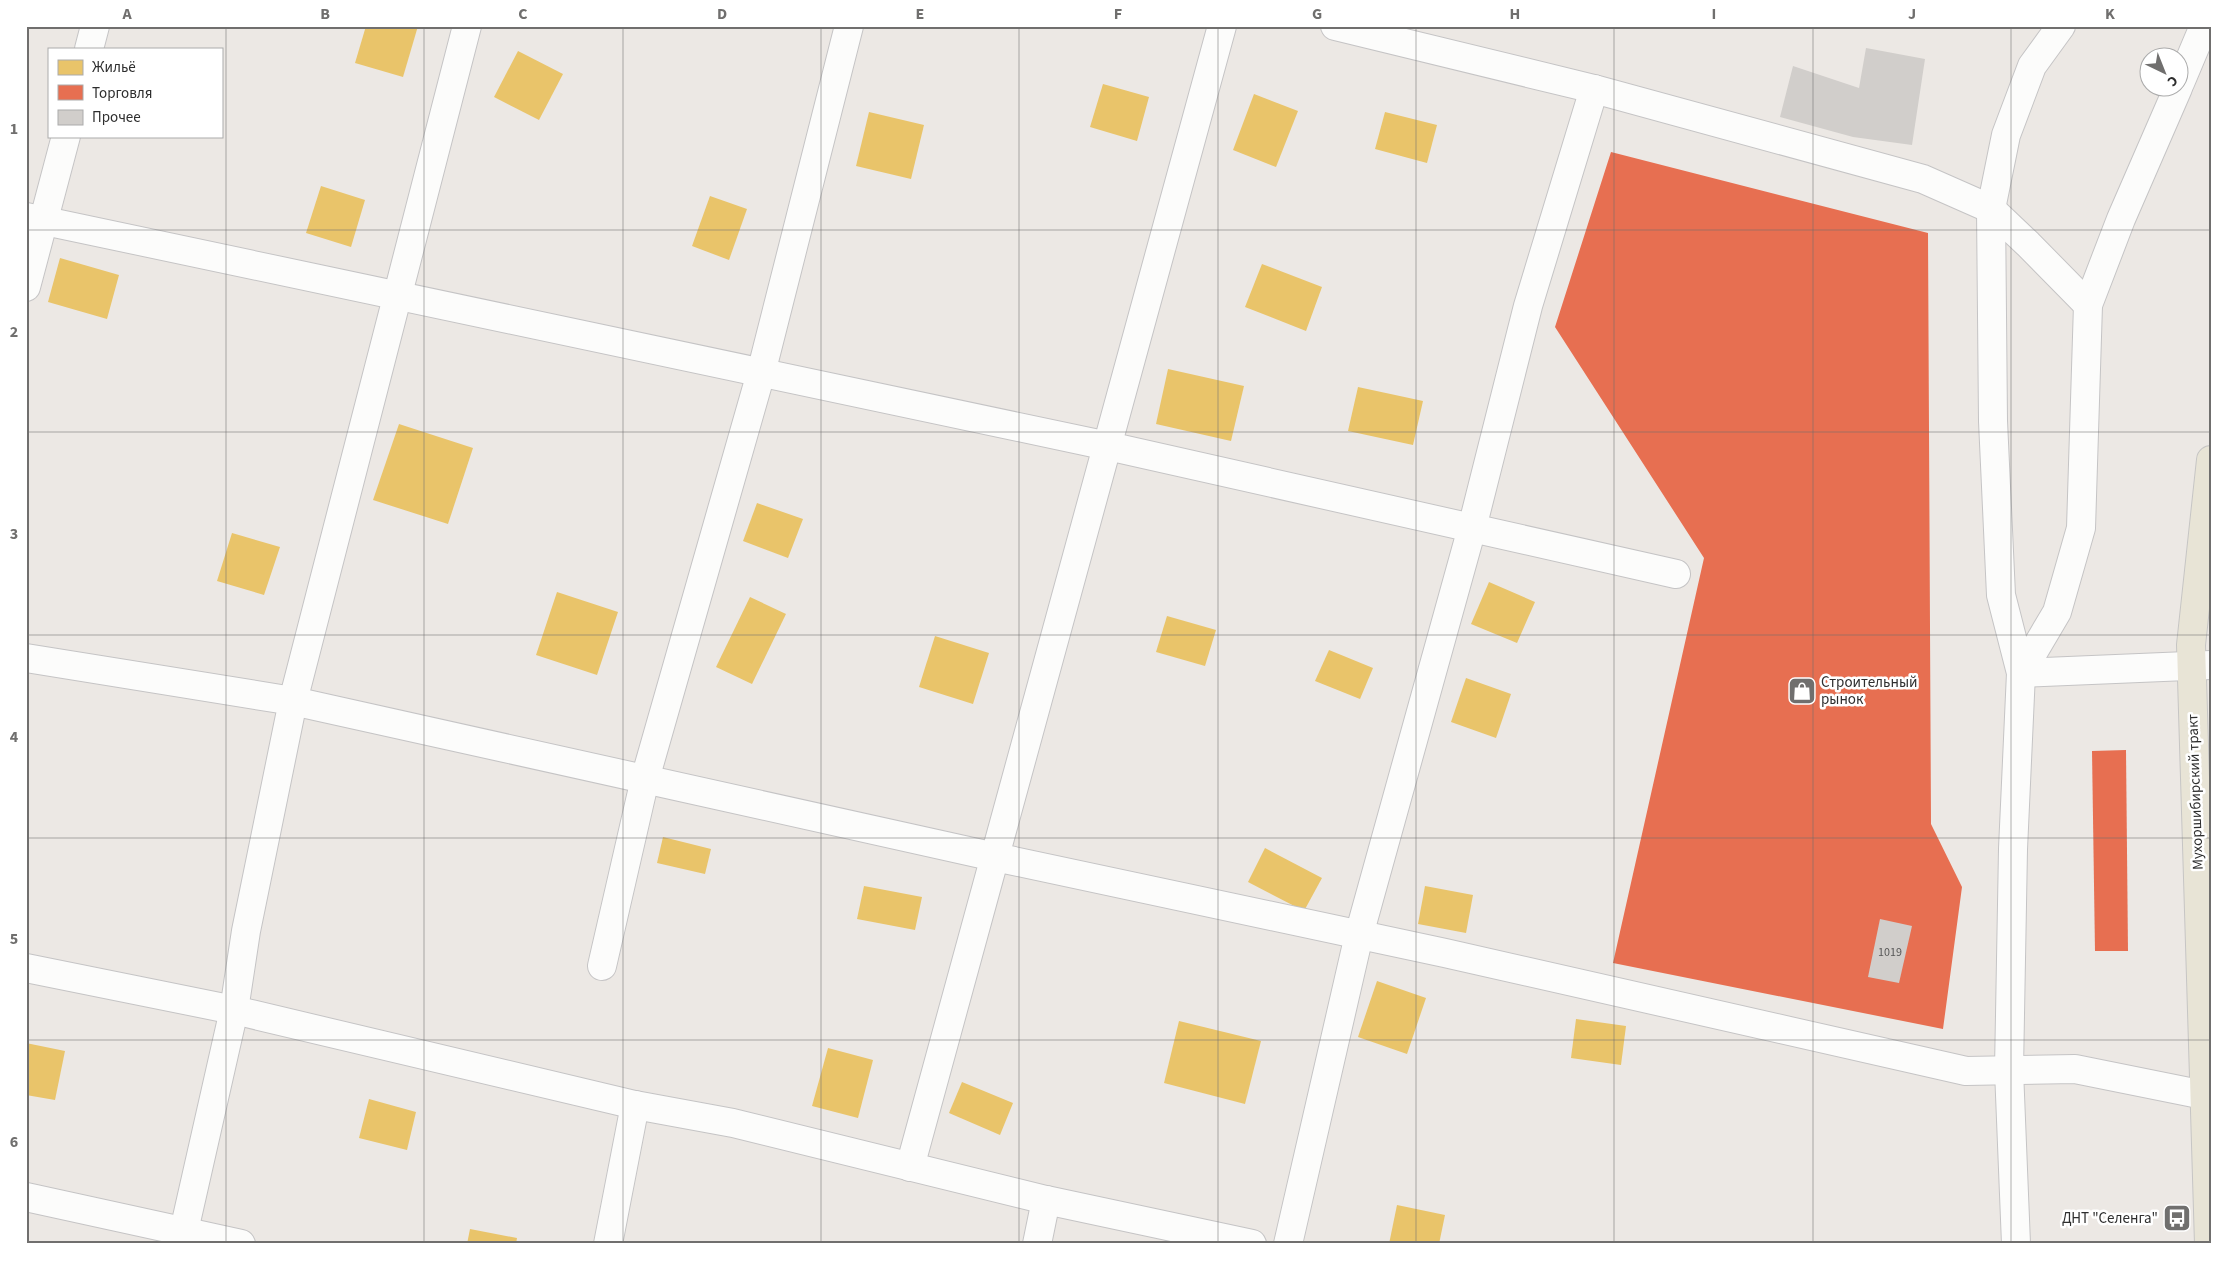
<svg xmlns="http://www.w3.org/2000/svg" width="2237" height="1270" viewBox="0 0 2237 1270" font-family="'Source Sans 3',sans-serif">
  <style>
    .homes { fill: #e9c46a }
    .shops { fill: #e76f51 }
    .building { fill: #d1cecb }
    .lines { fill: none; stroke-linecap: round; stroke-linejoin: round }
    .minor-casing { stroke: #c5c4c5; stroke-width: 30 }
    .major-casing { stroke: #c6c5c4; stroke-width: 30 }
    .minor { stroke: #fcfcfb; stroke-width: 28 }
    .major { stroke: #e8e4d6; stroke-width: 28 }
    .grid { fill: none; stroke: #706f6e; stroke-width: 1; stroke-opacity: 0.55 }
    .labels { text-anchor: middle; stroke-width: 5; stroke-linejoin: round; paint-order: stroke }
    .number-label { font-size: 12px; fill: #585857 }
    .poi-label { font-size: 15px; fill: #2e2e2e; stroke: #fff; text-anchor: start }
    .street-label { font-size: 15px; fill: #2e2e2e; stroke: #fff }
    .neatline { fill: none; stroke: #706f6e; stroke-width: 2 }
    .grid-label { font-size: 16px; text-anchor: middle; font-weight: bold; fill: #706f6e }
  </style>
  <rect width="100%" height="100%" fill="#ece8e4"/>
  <g class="homes">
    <polygon points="366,26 418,26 403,77 355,63"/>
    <polygon points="518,51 563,74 539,120 494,97"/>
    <polygon points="1103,84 1149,97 1137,141 1090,127"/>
    <polygon points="1254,94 1298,111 1276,167 1233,150"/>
    <polygon points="869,112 924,125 911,179 856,166"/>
    <polygon points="1385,112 1437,125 1427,163 1375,149"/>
    <polygon points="321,186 365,200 351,247 306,233"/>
    <polygon points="710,196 747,209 729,260 692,246"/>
    <polygon points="60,258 119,275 107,319 48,302"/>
    <polygon points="1262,264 1322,287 1306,331 1245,307"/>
    <polygon points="1168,369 1244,386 1231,441 1156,424"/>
    <polygon points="1358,387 1423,401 1413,445 1348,431"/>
    <polygon points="399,424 473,448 448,524 373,500"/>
    <polygon points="757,503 803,519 788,558 743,541"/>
    <polygon points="232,533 280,547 264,595 217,581"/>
    <polygon points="1489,582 1535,602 1517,643 1471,624"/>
    <polygon points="557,592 618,612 597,675 536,655"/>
    <polygon points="750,597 786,614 752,684 716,667"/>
    <polygon points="1167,616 1216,630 1205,666 1156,652"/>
    <polygon points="935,636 989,653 973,704 919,687"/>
    <polygon points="1329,650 1373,668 1360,699 1315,681"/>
    <polygon points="1466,678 1511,694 1496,738 1451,722"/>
    <polygon points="663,837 711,849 705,874 657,863"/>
    <polygon points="1265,848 1322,878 1304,911 1248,882"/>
    <polygon points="864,886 922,897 915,930 857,919"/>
    <polygon points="1425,886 1473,895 1466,933 1418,924"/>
    <polygon points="1377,981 1426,998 1407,1054 1358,1037"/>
    <polygon points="1576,1019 1626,1026 1621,1065 1571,1058"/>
    <polygon points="1179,1021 1261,1041 1245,1104 1164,1083"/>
    <polygon points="26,1043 65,1051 55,1100 26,1095"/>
    <polygon points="828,1048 873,1060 858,1118 812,1106"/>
    <polygon points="962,1082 1013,1103 1000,1135 949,1113"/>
    <polygon points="369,1099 416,1112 407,1150 359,1138"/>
    <polygon points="1397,1205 1445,1215 1439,1244 1389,1244"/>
    <polygon points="470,1229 517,1238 516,1244 467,1244"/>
  </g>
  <g class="shops">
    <polygon points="1611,152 1928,233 1931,824 1962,887 1943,1029 1613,963 1704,558 1555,327"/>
    <polygon points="2126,750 2128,951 2095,951 2092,751"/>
  </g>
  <g class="building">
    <polygon points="1866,48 1925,59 1912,145 1853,137 1780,117 1793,66 1859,88"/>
    <polygon points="1880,919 1912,926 1899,983 1868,977"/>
  </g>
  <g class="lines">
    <g class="minor-casing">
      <g id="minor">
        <polyline points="1335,26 1594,89 1923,179 1991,209 2028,244 2088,305"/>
        <polyline points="89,49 95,26"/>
        <polyline points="2180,83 2204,26"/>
        <polyline points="26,217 1108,446 1676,574"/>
        <polyline points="26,287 66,136"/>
        <polyline points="26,658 293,701 995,857 1445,953 1966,1071 2075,1069 2204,1095"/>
        <polyline points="2021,673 2057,612 2081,528 2088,305 2121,219 2178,88"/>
        <polyline points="2021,673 2211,665"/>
        <polyline points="602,966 645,779 761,373 849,26"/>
        <polyline points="26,968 234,1010 635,1105 733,1123 1046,1200 1252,1244"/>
        <polyline points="910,1167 1222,26"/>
        <polyline points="26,1197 241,1244"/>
        <polyline points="181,1244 234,1010 246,931 293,701 467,26"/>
        <polyline points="608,1244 635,1105"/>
        <polyline points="1037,1244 1046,1200"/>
        <polyline points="1288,1244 1359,935 1472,528 1528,306 1594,89"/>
        <polyline points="2016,1244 2009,1070 2013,849 2021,673 2001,595 1993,421 1991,209 2006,135 2032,66 2061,26"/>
      </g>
    </g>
    <g class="major-casing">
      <polyline id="major" points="2209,1244 2191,645 2211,460"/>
    </g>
    <use href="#minor" class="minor"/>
    <use href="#major" class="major"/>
  </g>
  <path class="grid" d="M226 26V1244M424 26V1244M623 26V1244M821 26V1244M1019 26V1244M1218 26V1244M1416 26V1244M1614 26V1244M1813 26V1244M2011 26V1244M26 230H2211M26 432H2211M26 635H2211M26 838H2211M26 1040H2211"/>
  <defs>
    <g id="shop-square" transform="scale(1.4375)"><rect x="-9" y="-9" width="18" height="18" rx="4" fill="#706f6e" stroke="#fff"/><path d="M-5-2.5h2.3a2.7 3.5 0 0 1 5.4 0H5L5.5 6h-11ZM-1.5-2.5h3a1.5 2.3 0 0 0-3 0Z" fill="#fff"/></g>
    <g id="bus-square" transform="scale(1.4375)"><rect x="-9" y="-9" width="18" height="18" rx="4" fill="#706f6e" stroke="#fff"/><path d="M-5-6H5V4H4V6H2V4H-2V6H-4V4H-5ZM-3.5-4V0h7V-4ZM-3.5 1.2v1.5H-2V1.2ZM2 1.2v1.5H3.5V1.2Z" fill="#fff"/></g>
  </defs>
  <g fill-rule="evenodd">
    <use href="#shop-square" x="1802" y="691"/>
    <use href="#bus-square" x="2177" y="1218"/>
  </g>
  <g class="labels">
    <g class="number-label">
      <text x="1890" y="956">1019</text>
    </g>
    <g class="poi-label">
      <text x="1821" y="687">Строительный<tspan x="1821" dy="17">рынок</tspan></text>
      <text x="2158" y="1223" text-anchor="end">ДНТ "Селенга"</text>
    </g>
    <g class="street-label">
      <text transform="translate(2195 792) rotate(-92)" y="5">Мухоршибирский тракт</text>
    </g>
  </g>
  <rect width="2237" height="1270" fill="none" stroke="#ffffff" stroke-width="55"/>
  <rect x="48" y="48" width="175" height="90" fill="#ffffff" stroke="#ababab"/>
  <rect x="58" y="60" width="25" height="15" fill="#e9c46a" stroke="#ababab"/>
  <text x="92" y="72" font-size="15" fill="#2e2e2e">Жильё</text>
  <rect x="58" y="85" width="25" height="15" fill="#e76f51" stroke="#ababab"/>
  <text x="92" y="98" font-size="15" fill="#2e2e2e">Торговля</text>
  <rect x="58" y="110" width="25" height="15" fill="#d1cecb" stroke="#ababab"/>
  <text x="92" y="122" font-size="15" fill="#2e2e2e">Прочее</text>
  <g transform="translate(2164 72) rotate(137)"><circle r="24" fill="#ffffff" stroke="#ababab"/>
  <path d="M0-4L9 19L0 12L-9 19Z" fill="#706f6e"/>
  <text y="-8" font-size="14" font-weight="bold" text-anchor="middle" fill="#2e2e2e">С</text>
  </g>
  <rect x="28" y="28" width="2182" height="1214" class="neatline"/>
  <g class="grid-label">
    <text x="127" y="19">A</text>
    <text x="325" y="19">B</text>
    <text x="523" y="19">C</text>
    <text x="722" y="19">D</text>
    <text x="920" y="19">E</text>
    <text x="1118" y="19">F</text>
    <text x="1317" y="19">G</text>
    <text x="1515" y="19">H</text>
    <text x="1714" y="19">I</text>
    <text x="1912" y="19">J</text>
    <text x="2110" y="19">K</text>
    <text x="14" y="134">1</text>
    <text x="14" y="337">2</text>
    <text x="14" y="539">3</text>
    <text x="14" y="742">4</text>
    <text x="14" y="944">5</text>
    <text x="14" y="1147">6</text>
  </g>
</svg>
